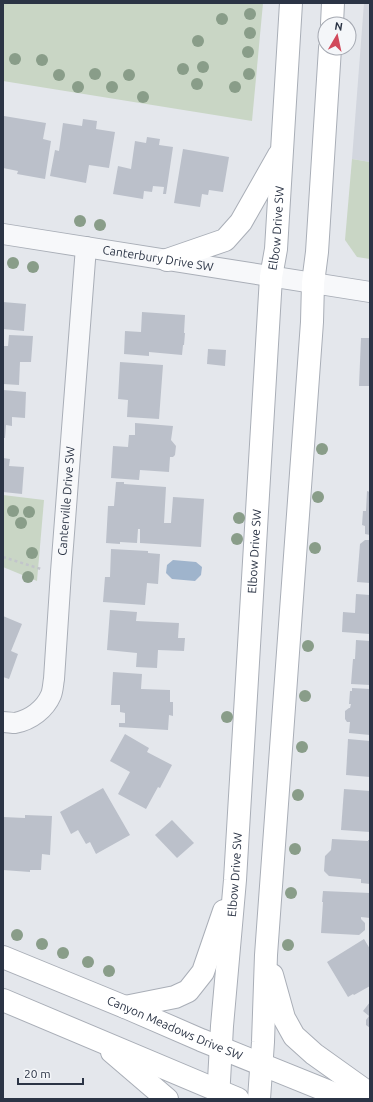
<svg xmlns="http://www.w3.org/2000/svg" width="373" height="1102" viewBox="0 0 373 1102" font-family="Ubuntu,sans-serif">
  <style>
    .built { fill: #d2d6de }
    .green { fill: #c9d6c5 }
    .water { fill: #9fb4cc }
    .building { fill: #bbc0ca }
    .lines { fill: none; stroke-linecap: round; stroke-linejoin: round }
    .street-casing { stroke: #a9aeb7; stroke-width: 22 }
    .secondary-casing { stroke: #a9aeb7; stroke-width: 24 }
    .path { stroke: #c2c5cb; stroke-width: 2.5; stroke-dasharray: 3 3; stroke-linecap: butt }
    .street { stroke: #f7f8fa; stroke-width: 20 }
    .secondary { stroke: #fff; stroke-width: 22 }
    .tree { fill: #899d89 }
    .labels { text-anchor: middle; stroke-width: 3; stroke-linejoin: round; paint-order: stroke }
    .street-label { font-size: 12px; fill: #2b3445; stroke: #f4f6f9 }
  </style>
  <rect width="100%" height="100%" fill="#e4e7ec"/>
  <polygon class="built" points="364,3 370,3 370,162 352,159"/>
  <g class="green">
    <polygon points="3,3 263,3 252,121 3,81"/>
    <polygon points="352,159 370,162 370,259 357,257 345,240"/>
    <polygon points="3,495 44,500 37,581 3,567"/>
  </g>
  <polygon class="water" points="173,560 196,562 202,567 201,575 195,581 172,579 166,573 167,565"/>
  <g class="building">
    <polygon points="4,116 46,123 43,139 51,141 45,179 17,174 18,171 3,168"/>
    <polygon points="83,119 97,121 96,129 115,132 109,168 89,165 86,183 50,176 55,150 59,151 63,123 82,126"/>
    <polygon points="147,137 160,139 159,145 173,147 166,194 163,194 164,187 153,186 152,192 144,191 143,199 113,194 118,166 131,169 135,141 146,143"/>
    <polygon points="183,149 229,157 223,192 209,190 208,195 202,194 200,207 174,203"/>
    <polygon points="3,302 26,304 24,331 3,329"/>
    <polygon points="142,312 185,315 184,333 185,333 184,345 183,345 182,355 149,352 149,356 124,354 125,331 141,332"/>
    <polygon points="9,335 33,336 31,362 20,362 19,385 3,384 3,346 8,346"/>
    <polygon points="361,338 370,338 370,386 359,386"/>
    <polygon points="208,349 226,350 225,366 207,364"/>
    <polygon points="120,362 163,365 159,419 127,417 128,400 118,399"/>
    <polygon points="3,390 26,392 25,418 12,417 12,426 6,425 5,438 3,438"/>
    <polygon points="135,423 173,426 171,440 176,446 175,455 173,457 170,457 169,472 140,470 139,480 111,478 113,446 128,447 129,435 135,435"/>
    <polygon points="3,458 10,459 9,466 24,467 22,494 3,492"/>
    <polygon points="116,482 124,482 124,484 166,487 164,523 171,523 173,497 204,499 201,547 140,543 140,529 138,529 137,543 120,542 120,544 106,543 108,506 114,506"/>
    <polygon points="367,491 370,492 370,535 365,534 365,526 362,525 363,511 366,511"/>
    <polygon points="365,540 370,540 370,583 357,582 360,544"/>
    <polygon points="111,549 148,551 148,553 160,554 158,584 147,583 145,605 103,602 105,577 110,577"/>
    <polygon points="356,594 370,595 370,634 342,632 343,612 355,613"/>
    <polygon points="110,610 137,612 136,621 179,623 178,638 185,638 184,651 158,650 157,668 136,667 137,653 107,650"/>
    <polygon points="3,616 22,624 11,651 18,654 9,679 3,677"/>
    <polygon points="356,640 370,641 370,685 351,684 353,659 355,659"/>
    <polygon points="113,672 142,674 141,689 170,690 170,702 173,702 173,716 169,715 168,730 119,727 119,723 125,723 125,713 120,712 120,705 111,705"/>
    <polygon points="352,688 370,689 370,735 349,733 350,722 347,722 345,719 345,711 349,708 350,708 351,704 349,704 350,691 352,691"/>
    <polygon points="125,734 149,748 147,752 172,765 160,788 158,787 146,809 118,794 130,772 110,761"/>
    <polygon points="348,739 370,741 370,777 346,775"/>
    <polygon points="103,788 130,835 96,854 90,842 86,844 78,830 71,834 60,812"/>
    <polygon points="344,789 370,791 370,832 341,830"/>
    <polygon points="25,815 52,816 50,855 42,854 41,870 30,870 30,872 3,870 3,817 25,818"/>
    <polygon points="172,820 194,843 177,858 155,835"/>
    <polygon points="332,839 368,841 368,840 370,840 370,884 361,883 361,879 329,876 324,871 325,856 331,850"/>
    <polygon points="323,891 370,893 370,918 361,917 361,919 365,923 365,930 359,935 321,933 323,902 322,902"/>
    <polygon points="364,939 370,949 370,986 354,995 353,994 348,997 327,962"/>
    <polygon points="370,1002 370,1028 366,1025 366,1020 369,1016 363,1011"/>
  </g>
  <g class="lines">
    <g class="street-casing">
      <g id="street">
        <path id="s1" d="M3 234 370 292"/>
        <path id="s2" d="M3 722C7 722 12 723 15 723 31 720 45 709 51 695 53 690 53 684 54 679L61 572 86 247"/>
      </g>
    </g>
    <g class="secondary-casing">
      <g id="secondary">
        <polyline points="332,24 333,3"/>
        <polyline points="167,260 225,240 241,222 279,155"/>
        <path id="s3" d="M3 957 125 1007 201 1040 347 1099"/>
        <polyline points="272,975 284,1018 294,1036 314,1054 370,1094"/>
        <polyline points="3,1000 238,1099"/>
        <polyline points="125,1007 175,997 188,991 203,972 224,911"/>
        <polyline points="112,1052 167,1099"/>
        <path id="s4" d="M218 1099 222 1026 235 880 271 277 276 249 291 3"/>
        <polyline points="259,1099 263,1042 266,955 312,322 313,283 317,252 330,48"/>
      </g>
    </g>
    <polyline class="path" points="3,557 41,569"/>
    <use href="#street" class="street"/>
    <use href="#secondary" class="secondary"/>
  </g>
  <g class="tree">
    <circle cx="250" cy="14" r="6"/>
    <circle cx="222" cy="19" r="6"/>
    <circle cx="250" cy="33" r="6"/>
    <circle cx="198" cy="41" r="6"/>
    <circle cx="248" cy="52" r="6"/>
    <circle cx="15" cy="59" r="6"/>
    <circle cx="42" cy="60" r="6"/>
    <circle cx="203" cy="67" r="6"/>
    <circle cx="183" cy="69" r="6"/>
    <circle cx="95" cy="74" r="6"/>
    <circle cx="249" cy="74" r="6"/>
    <circle cx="59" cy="75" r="6"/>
    <circle cx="129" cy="75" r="6"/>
    <circle cx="197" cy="84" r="6"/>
    <circle cx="78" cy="87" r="6"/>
    <circle cx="112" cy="87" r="6"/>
    <circle cx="235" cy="87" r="6"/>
    <circle cx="143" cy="97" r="6"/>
    <circle cx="80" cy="221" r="6"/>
    <circle cx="100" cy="225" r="6"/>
    <circle cx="13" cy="263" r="6"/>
    <circle cx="33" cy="267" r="6"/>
    <circle cx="322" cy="449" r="6"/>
    <circle cx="318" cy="497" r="6"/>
    <circle cx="13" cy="511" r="6"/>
    <circle cx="29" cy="512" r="6"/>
    <circle cx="239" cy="518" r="6"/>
    <circle cx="21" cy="523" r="6"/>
    <circle cx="237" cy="539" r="6"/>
    <circle cx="315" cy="548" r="6"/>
    <circle cx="32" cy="553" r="6"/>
    <circle cx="28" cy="577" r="6"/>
    <circle cx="308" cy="646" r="6"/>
    <circle cx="305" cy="696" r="6"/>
    <circle cx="227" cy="717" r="6"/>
    <circle cx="302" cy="747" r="6"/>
    <circle cx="298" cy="795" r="6"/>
    <circle cx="295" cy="849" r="6"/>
    <circle cx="291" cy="893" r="6"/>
    <circle cx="17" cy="935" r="6"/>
    <circle cx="42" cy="944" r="6"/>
    <circle cx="288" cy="945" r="6"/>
    <circle cx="63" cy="953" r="6"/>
    <circle cx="88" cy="962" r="6"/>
    <circle cx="109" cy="971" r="6"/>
  </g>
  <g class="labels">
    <g class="street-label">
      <text dy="4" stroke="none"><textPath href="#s4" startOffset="873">Elbow Drive SW</textPath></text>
      <text dy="4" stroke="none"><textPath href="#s1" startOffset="157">Canterbury Drive SW</textPath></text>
      <text dy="4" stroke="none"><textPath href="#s2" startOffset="254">Canterville Drive SW</textPath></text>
      <text dy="4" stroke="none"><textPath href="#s4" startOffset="549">Elbow Drive SW</textPath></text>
      <text dy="4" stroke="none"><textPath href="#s4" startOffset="225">Elbow Drive SW</textPath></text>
      <text dy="4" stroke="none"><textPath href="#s3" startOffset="186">Canyon Meadows Drive SW</textPath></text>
    </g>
  </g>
  <rect width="373" height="1102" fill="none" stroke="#2b3445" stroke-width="8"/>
  <g transform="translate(337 36) rotate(9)"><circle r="19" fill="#f4f6f9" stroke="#a4a8b1"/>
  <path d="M0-3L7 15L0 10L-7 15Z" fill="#d1495b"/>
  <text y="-6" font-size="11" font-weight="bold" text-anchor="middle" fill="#2b3445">N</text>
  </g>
  <path d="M18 1078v6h65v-6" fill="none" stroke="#2b3445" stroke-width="2"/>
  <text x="24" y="1078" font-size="12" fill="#2b3445" stroke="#f4f6f9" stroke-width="3" paint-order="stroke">20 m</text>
</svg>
